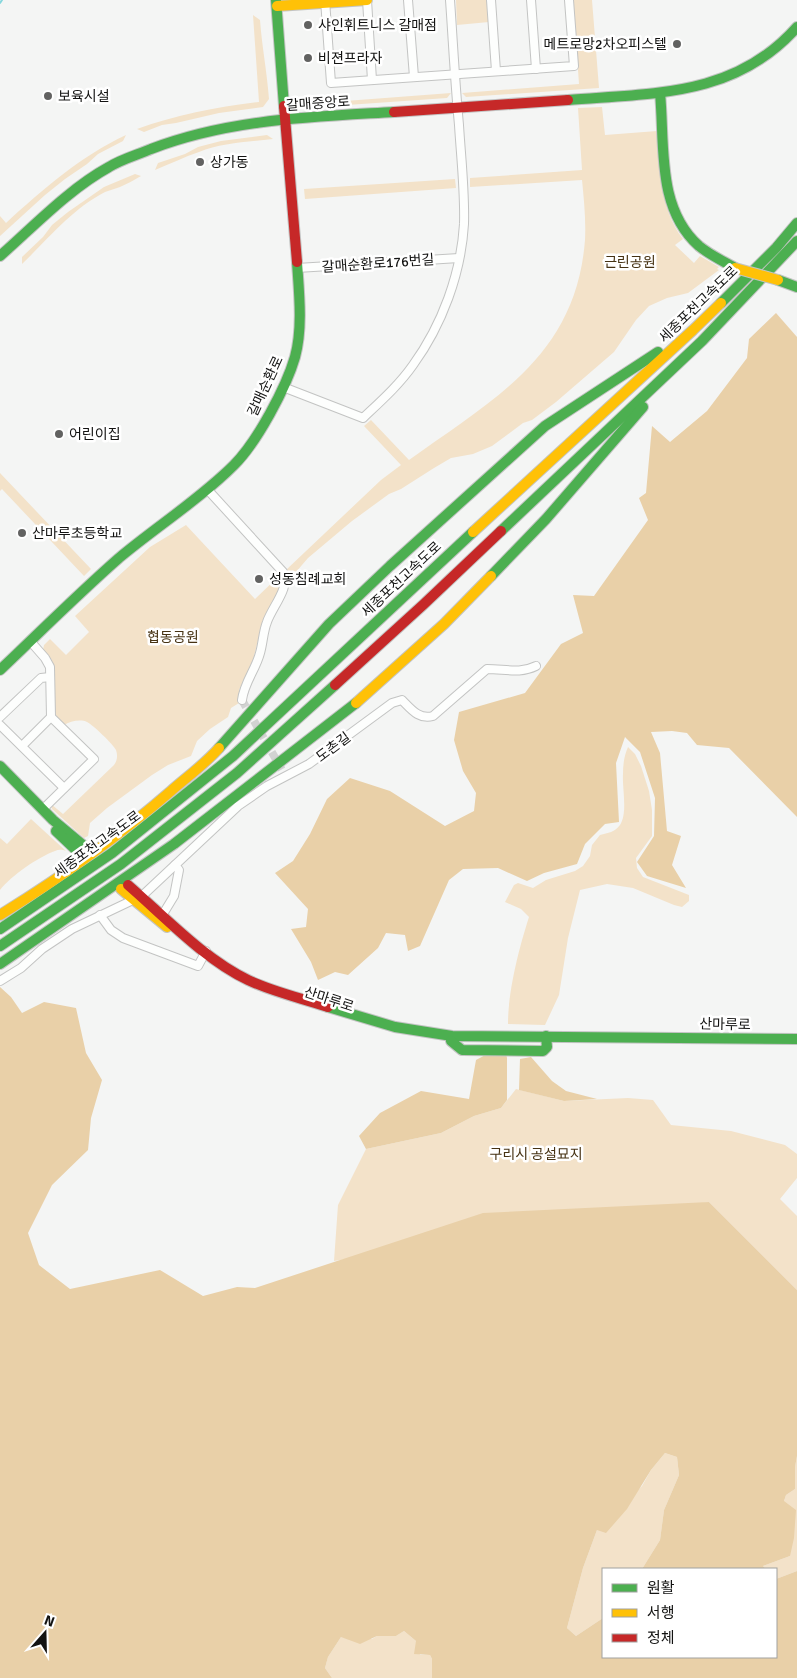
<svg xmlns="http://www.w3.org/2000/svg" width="797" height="1678" viewBox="0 0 797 1678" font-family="Signika,'Noto Sans KR',sans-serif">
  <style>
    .green { fill: #f3e2c9 }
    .forest { fill: #e9d0a8 }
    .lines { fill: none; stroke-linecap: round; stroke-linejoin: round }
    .stream { stroke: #85d7dd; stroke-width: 2 }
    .street-tunnel { stroke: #d2d3d2; stroke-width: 8; stroke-dasharray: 8 4; stroke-linecap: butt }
    .street-casing { stroke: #c3c4c3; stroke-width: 10 }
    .fast-casing { stroke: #c3c4c3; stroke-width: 12 }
    .slow-casing { stroke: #c3c4c3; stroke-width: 12 }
    .jam-casing { stroke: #c3c4c3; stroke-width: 12 }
    .street { stroke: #fdfefd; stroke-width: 8 }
    .fast { stroke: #4caf50; stroke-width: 10 }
    .slow { stroke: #ffc107; stroke-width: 10 }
    .jam { stroke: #c62828; stroke-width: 10 }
    .slow-bridge-casing { stroke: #c3c4c3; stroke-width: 12; stroke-linecap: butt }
    .slow-bridge { stroke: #ffc107; stroke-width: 10 }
    .poi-dot { fill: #626261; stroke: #fff; stroke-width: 2 }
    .labels { text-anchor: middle; stroke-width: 5; stroke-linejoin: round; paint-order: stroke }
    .poi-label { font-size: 14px; fill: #131312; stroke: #fff; text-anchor: start }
    .street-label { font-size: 14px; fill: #131312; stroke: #fff }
    .park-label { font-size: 14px; fill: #463213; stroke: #fff }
  </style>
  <rect width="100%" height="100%" fill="#f4f5f4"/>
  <g class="green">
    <polygon points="456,0 487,0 489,22 457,25"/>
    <polygon points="573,0 592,0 599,88 466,97 462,93 579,84"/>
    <path d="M253 15 260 20C262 47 267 72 269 99L263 107 219 113 176 123 162 125 144 132 137 129C176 115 218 107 259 102Z"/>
    <polygon points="451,93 447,98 333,106 332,102"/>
    <path d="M602 107 605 135 657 131C660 169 659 207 683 239L675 245 694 263 700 256 719 267 717 269 719 270 688 293 667 298 649 306 636 320 614 352 556 402 532 420 523 423 492 446 473 454 451 458 434 468 401 489 389 494 352 521 308 558 296 572 285 589 289 579 286 570 381 480 401 465 364 426 371 420 409 460C494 399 576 356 585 240 586 220 584 200 582 180L470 187V178L582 170 578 108Z"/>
    <path d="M126 135 123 141 98 154 87 164 65 179 45 195 0 236V216L6 223C42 190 81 156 126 135Z"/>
    <path d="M267 135 273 139C249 142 221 143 199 152 184 157 170 164 155 170L158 163 185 154 198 147 221 141Z"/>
    <path d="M135 174 141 176C134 180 127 184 120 187 115 189 110 190 105 192 72 209 49 238 22 264V257L43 237 52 225 68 212 104 187Z"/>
    <polygon points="455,179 456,188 305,199 304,189"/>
    <polygon points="0,473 91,569 84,576 2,489 0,491"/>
    <path d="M186 525 255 599 280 575 281 585 262 625 253 660 239 690V703L231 708 228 717 210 729 197 741 191 756 168 765 152 775 107 808 90 823 88 836 84 838 52 809 51 804 63 814 114 765C117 761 118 756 116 750 113 744 93 725 87 722 81 719 70 721 64 725L57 718 55 711 53 664 51 659 43 650 44 645 50 639 66 655 89 632 75 616 150 547Z"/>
    <path d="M628 747 635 754 641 766 649 791 652 810V836L636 858 637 868 643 877 689 895V901L682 907 674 905 633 888 607 884 580 890 568 938 559 995 545 1025 508 1024C508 991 519 948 529 917L521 909 505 902 514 885 518 883 533 888 546 880 575 871 583 866 590 856 592 845 600 835C608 833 615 832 620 825 628 813 622 787 623 774 623 765 624 756 628 747Z"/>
    <path d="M31 819 66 851C63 850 59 849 55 851 38 857 11 876 0 890V838L7 844Z"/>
    <polygon points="516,1089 564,1101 628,1098 653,1100 671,1125 731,1131 785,1145 797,1154 797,1178 780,1199 797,1216 797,1290 709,1202 334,1261 338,1205 366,1149 441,1133 474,1116 501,1108"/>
    <polygon points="665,1453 677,1457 679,1475 664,1510 660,1540 642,1569 603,1569 603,1618 576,1636 567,1628 583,1568 597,1530 642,1486 651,1470"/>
    <polygon points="797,1456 797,1571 776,1579 776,1569 766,1569 763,1566 790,1556 784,1501 786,1495 795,1489 795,1467"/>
    <polygon points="404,1631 416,1641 420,1655 430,1655 432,1659 432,1678 332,1678 325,1668 328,1657 341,1637 372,1639 377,1636 396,1636"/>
  </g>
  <g class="forest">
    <polygon points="776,313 797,337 797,817 729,748 697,745 687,733 672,731 651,732 660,753 667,831 681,836 672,865 686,888 647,876 637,862 654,836 655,798 640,752 625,737 616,763 619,822 605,824 585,844 577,864 544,873 527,881 498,868 463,869 449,880 420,946 408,951 405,935 386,933 378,948 348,975 335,972 318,980 311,962 291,929 306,927 308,909 275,873 293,861 310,834 327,799 350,778 390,791 445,826 474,811 476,793 463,771 454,740 459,712 525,693 561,644 583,633 573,595 594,596 648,520 639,498 646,493 652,426 670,442 707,411 747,358 749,339"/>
    <polygon points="0,987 11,997 22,1013 44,1002 76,1008 86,1053 102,1080 91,1118 88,1150 52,1185 28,1233 39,1265 70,1289 160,1270 203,1296 237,1287 255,1288 483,1213 709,1202 797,1290 797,1456 795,1467 795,1489 786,1495 784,1501 796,1510 794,1538 790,1556 763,1566 766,1569 642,1569 660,1540 664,1510 679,1475 677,1457 665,1453 651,1470 627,1509 606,1533 597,1530 583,1568 567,1628 576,1636 603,1618 603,1657 776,1657 776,1579 797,1571 797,1678 432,1678 432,1659 430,1655 414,1654 416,1641 404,1631 396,1636 377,1636 360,1644 341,1637 328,1657 325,1668 332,1678 0,1678"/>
    <polygon points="489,1053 506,1054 507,1058 507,1100 501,1108 474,1116 441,1133 366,1149 359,1136 380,1113 421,1091 469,1099 476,1060"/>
    <polygon points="531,1057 552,1081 566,1091 597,1099 564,1101 519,1090 520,1059"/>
  </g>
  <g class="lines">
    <polyline class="stream" points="0,3 2,0"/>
    <polyline class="street-tunnel" points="242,700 282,770"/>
    <g class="street-casing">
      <g id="street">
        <polyline points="325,0 331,83 574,66 569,0"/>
        <polyline points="367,0 372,80"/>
        <polyline points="408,0 414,77"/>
        <polyline points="491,0 496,71"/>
        <polyline points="531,0 536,69"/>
        <polyline points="297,268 459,258"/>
        <path d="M283 387 363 418C381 401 399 385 413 365 442 325 461 274 464 224 465 191 461 158 459 125 455 83 453 42 450 0"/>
        <path d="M207 489 283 572C291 587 272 607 267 622 263 632 263 643 260 653 256 669 244 683 242 700"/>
        <polyline points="31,642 45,658 50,667 51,717 94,759 43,809"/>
        <polyline points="0,717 41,678 50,677"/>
        <polyline points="0,725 64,788"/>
        <polyline points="22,746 51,717"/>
        <path d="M142 896 238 806 267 786 309 764 392 703 402 700C411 709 419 720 433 716L487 669C505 669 520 674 536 666"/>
        <polyline points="100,915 111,930 123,938 198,966 206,951"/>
        <polyline points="160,919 174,896 179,870 175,865"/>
        <polyline points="0,981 21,968 42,949 72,929 133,900"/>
      </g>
    </g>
    <g class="fast-casing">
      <g id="fast">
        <polyline points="276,0 284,106"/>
        <path d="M660 93C665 144 656 208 699 246 710 255 723 261 735 268"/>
        <path d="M568 100C654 93 735 97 797 27"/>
        <path d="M0 256C34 226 69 189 109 167 122 159 137 155 151 149 229 119 311 117 394 112"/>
        <polyline points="778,280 797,287"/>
        <polyline points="721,303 776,248 797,223"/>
        <polyline points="501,531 702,341 797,241"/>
        <polyline points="491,576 546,519 643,407"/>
        <path d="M0 670C39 633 78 594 119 558 156 527 200 499 234 465 257 442 286 388 295 357 303 328 299 292 297 262"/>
        <polyline points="219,748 329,624 390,566 545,426 658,352"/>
        <polyline points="0,766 53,820 83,845"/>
        <polyline points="56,831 76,850"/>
        <polyline points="0,929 112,853 233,756 473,532"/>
        <polyline points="0,946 121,864 237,773 335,685"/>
        <polyline points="0,964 174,844 356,703"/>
        <polyline points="328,1007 395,1027 452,1036 797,1039"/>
        <polyline points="451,1041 462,1050 543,1051 547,1047 546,1036"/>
      </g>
    </g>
    <g class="slow-casing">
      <g id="slow">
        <polyline points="277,6 367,0"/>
        <polyline points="473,532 693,330 721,303"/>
        <polyline points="356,703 444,624 491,576"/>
        <polyline points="121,889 167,927"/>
        <path d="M0 915C60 878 117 838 171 791 187 777 205 764 219 748"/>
      </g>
    </g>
    <g class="jam-casing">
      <g id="jam">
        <polyline points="284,106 297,262"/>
        <polyline points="394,112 568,100"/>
        <polyline points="335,685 424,604 501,531"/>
        <path d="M128 885C165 917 204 959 248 980 273 992 301 998 328 1007"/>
      </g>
    </g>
    <use href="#street" class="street"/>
    <use href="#fast" class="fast"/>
    <use href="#slow" class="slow"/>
    <use href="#jam" class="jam"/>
    <g class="slow-bridge-casing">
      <polyline id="slow-bridge" points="735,268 778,280"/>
    </g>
    <use href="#slow-bridge" class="slow-bridge"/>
  </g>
  <g class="poi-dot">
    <circle cx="308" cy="25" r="5"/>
    <circle cx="677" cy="44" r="5"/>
    <circle cx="308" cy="58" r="5"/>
    <circle cx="48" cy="96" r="5"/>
    <circle cx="200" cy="162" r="5"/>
    <circle cx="59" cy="434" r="5"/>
    <circle cx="22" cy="533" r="5"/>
    <circle cx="259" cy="579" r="5"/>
  </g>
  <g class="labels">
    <g class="poi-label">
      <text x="318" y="30">샤인휘트니스 갈매점</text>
      <text x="667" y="49" text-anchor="end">메트로망2차오피스텔</text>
      <text x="318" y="63">비젼프라자</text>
      <text x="58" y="101">보육시설</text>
      <text x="210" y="167">상가동</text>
      <text x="69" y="439">어린이집</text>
      <text x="32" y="538">산마루초등학교</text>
      <text x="269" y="584">성동침례교회</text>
    </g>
    <g class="street-label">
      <text transform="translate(318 103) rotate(-4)" y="5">갈매중앙로</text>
      <text transform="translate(378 263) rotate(-4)" y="5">갈매순환로176번길</text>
      <text transform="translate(698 304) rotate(-44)" y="5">세종포천고속도로</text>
      <text transform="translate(265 386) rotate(-65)" y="5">갈매순환로</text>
      <text transform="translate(401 579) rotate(-43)" y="5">세종포천고속도로</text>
      <text transform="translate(333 747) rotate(-37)" y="5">도촌길</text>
      <text transform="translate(97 844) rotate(-36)" y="5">세종포천고속도로</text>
      <text transform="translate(329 999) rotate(18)" y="5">산마루로</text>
      <text transform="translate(725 1024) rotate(1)" y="5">산마루로</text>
    </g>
    <g class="park-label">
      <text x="630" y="267">근린공원</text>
      <text x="173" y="642">협동공원</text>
      <text x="536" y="1159">구리시 공설묘지</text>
    </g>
  </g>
  <rect x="602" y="1568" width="175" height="90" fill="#ffffff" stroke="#a1a1a0"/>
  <rect x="612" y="1584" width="25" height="8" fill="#4caf50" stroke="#a1a1a0"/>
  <text x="647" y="1593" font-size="15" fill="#131312">원활</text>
  <rect x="612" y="1609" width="25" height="8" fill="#ffc107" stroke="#a1a1a0"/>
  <text x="647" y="1618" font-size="15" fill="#131312">서행</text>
  <rect x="612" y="1634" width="25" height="8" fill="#c62828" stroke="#a1a1a0"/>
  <text x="647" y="1643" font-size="15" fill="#131312">정체</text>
  <g transform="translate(45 1633) rotate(20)" stroke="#ffffff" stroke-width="4" paint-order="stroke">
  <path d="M0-4L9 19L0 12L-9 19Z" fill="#131312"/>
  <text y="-8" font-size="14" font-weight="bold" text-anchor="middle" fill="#131312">N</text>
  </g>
</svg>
